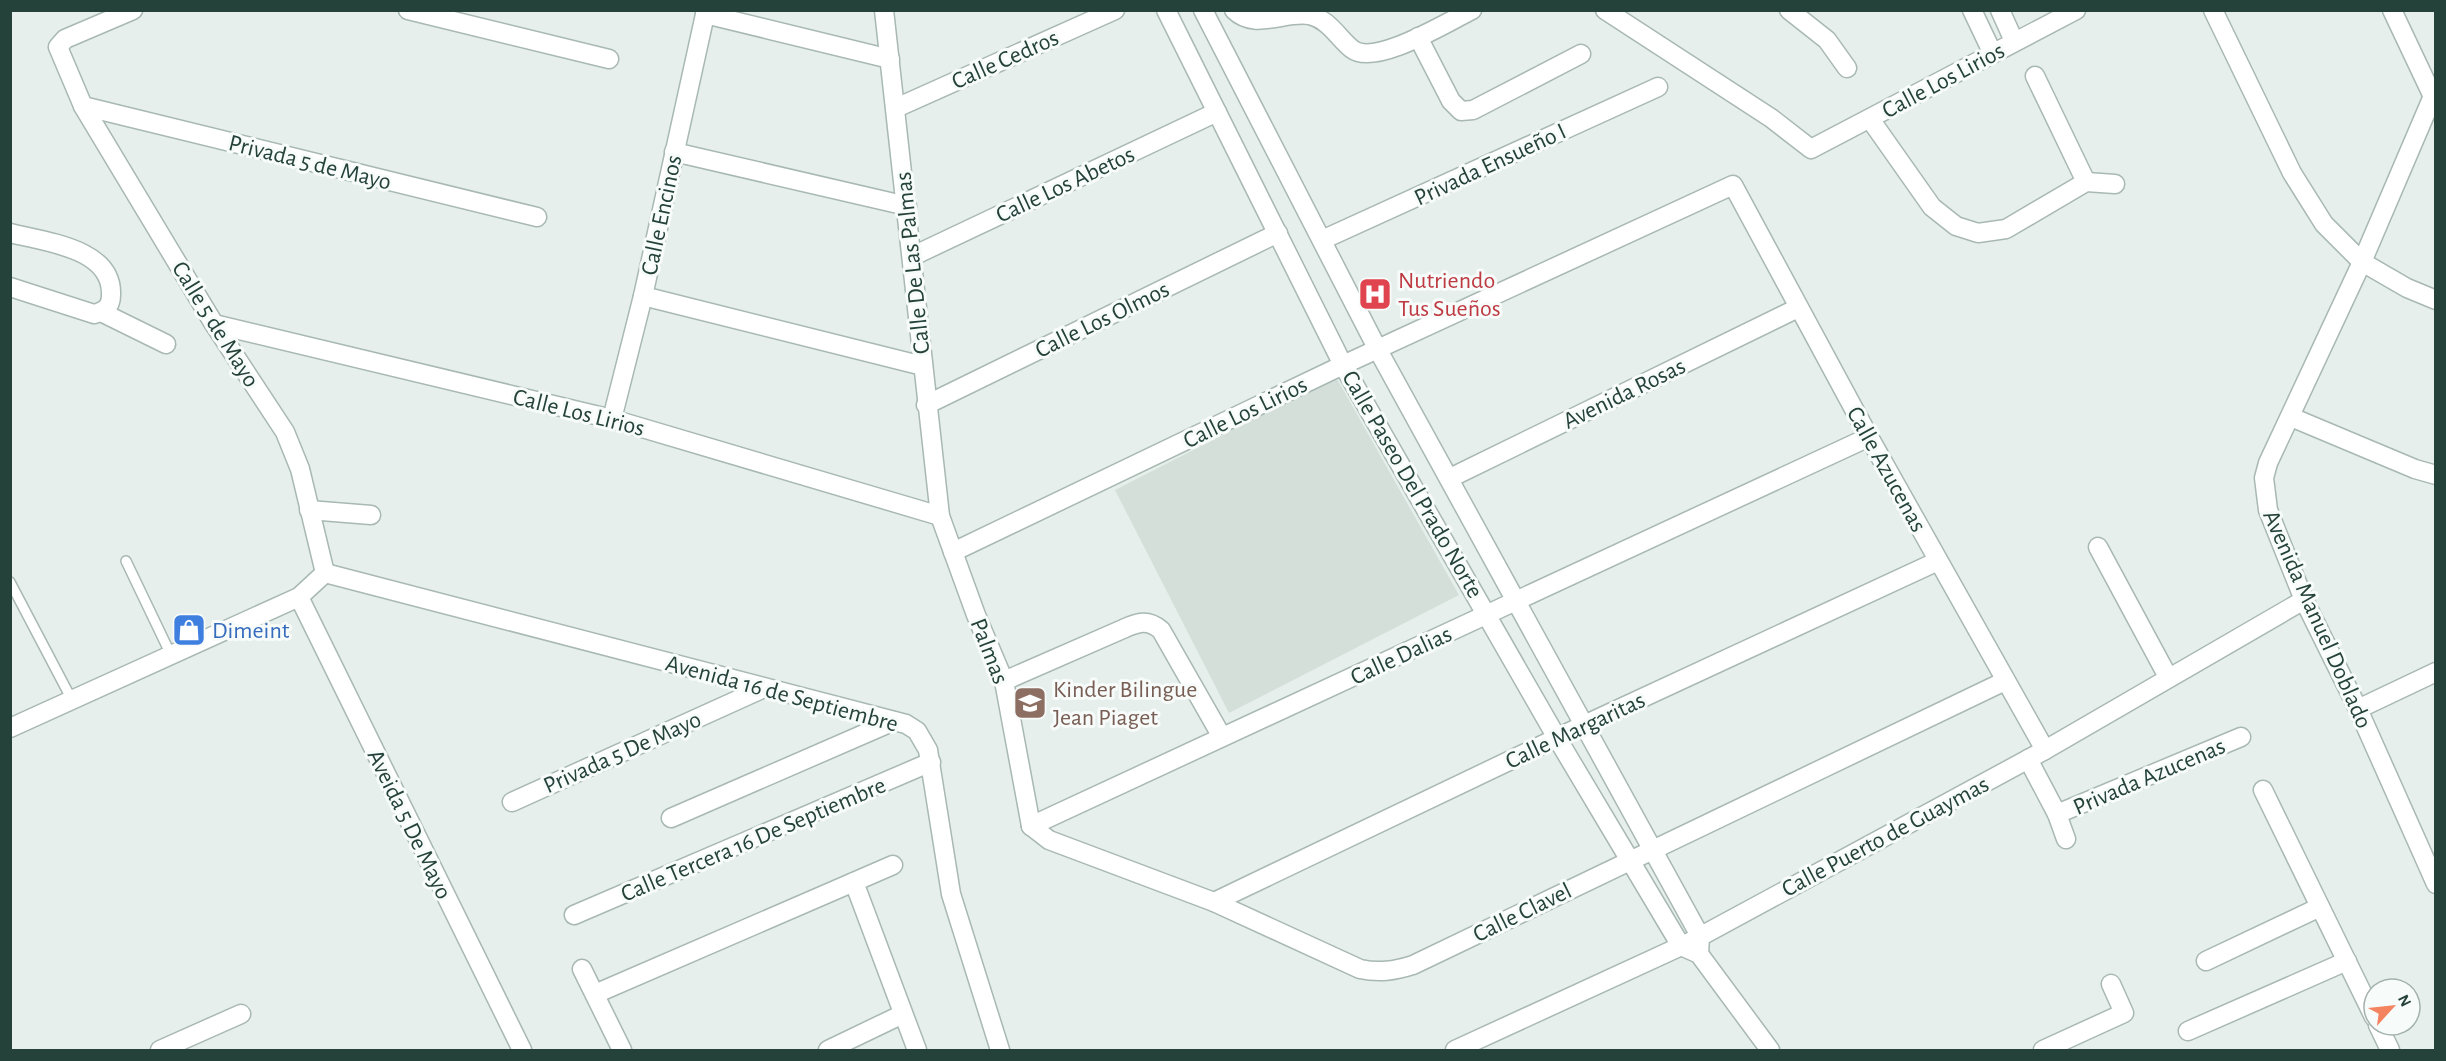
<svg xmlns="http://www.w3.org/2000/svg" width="2446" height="1061" viewBox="0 0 2446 1061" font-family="'Alegreya Sans',sans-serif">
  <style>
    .built { fill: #d4dfda }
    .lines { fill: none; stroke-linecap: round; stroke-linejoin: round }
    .service-casing { stroke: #a8b8b2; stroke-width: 12 }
    .minor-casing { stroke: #a8b8b2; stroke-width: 21 }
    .tertiary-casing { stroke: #a8b8b2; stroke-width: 21 }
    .service { stroke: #fff; stroke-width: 9 }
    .minor { stroke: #fff; stroke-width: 18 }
    .tertiary { stroke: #fff; stroke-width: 18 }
    .labels { text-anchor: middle; stroke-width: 6; stroke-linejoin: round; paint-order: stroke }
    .street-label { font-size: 24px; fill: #24423a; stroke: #f7fbf9 }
    .health-label { font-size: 24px; fill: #be3a42; stroke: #f7fbf9; text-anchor: start }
    .shop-label { font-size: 24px; fill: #366cbe; stroke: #f7fbf9; text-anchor: start }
    .education-label { font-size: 24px; fill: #785e54; stroke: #f7fbf9; text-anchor: start }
  </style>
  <rect width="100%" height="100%" fill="#e6efeb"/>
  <polygon class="built" points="1336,377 1459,595 1229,713 1115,490"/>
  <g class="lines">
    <g class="service-casing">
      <g id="service">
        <polyline points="126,561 171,655"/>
        <polyline points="10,582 72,700"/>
      </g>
    </g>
    <g class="minor-casing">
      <g id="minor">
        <polyline points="408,10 609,59"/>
        <polyline points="884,10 940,516 976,615 1004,681 1031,826"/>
        <polyline points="1166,10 1343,365 1557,738 1681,946 1699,954 1770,1050"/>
        <polyline points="1203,10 1378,350 1700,936 1699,954"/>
        <path d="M1234 10C1255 31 1284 11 1309 15 1329 19 1338 38 1352 49 1375 67 1447 22 1472 10"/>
        <polyline points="1605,10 1771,118 1811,149 2076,10"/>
        <polyline points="1789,10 1827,40 1847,68"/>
        <polyline points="1972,10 1992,52"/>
        <polyline points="2000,10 2014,41"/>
        <polyline points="2392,10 2435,101"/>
        <polyline points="705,14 890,59"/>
        <polyline points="1418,37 1451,101 1461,111 1473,110 1581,54"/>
        <polyline points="2035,76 2086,182"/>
        <polyline points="2436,89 2362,262 2268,463 2264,478 2268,510 2304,600 2358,709 2436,884"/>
        <polyline points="83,106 537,217"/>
        <polyline points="896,108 1115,10"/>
        <polyline points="1870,119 1932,207 1956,226 1978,233 2006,229 2086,182 2115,184"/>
        <polyline points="674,152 907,206"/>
        <path d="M10 233C45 242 113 248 111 295 111 307 105 311 94 314L10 287"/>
        <polyline points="1322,240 1658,87"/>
        <polyline points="913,256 1217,112"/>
        <polyline points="643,296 923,366"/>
        <polyline points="101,312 166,344"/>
        <polyline points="214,324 612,419 940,516"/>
        <polyline points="926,405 1278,233"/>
        <polyline points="2291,417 2415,469 2436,475"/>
        <polyline points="612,419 643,296 706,10"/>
        <polyline points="1450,478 1798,308"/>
        <polyline points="309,510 371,515"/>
        <polyline points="2098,547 2168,677"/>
        <polyline points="953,552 1343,365 1733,185 1869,437 2045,750"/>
        <polyline points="325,573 906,724 917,731 928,750 951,894 1000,1050"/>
        <polyline points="299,597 522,1050"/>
        <path d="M1004 681 1123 629C1138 622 1148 619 1161 630L1222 737"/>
        <polyline points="2358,709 2436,672"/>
        <polyline points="10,728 299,597 325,573 300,469 285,432 214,324 83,106 58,47 65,39 133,10"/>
        <polyline points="2028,759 2057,814 2066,839"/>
        <polyline points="2263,790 2374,1017"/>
        <polyline points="512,802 764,688"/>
        <polyline points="2057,814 2241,737"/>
        <polyline points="671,818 894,721"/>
        <path d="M1031 826 1049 840 1214 902 1360 969C1379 973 1394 971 1413 965L2005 681"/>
        <polyline points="1031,826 1869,437"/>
        <polyline points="854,882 917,1050"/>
        <polyline points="1214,902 1584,725 1938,561"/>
        <polyline points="574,915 931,762"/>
        <polyline points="2206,961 2320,907"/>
        <polyline points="582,969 622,1050"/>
        <polyline points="595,994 893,865"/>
        <polyline points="2378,1025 2390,1050"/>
        <polyline points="2188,1031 2347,961"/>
        <polyline points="160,1050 241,1014"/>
        <polyline points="828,1050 903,1014"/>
        <polyline points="1455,1050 1690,942 2045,750 2304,600"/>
        <polyline points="2043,1050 2124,1013 2111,984"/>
      </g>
    </g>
    <g class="tertiary-casing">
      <polyline id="tertiary" points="2213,10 2292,173 2324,224 2362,262 2407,288 2436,300"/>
    </g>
    <use href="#service" class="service"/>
    <use href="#minor" class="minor"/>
    <use href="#tertiary" class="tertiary"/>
  </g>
  <defs>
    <g id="hospital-square" transform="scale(1.725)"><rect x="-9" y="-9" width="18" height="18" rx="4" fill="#e0444e" stroke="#f7fbf9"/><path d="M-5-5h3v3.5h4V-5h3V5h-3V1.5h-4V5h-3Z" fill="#fff"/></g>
    <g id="shop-square" transform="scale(1.725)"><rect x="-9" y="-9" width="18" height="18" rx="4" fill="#3f7fe0" stroke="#f7fbf9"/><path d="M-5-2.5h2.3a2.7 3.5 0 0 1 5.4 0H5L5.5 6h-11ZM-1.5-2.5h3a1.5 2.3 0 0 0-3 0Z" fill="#fff"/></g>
    <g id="school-square" transform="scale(1.725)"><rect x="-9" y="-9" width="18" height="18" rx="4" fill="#8d6e63" stroke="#f7fbf9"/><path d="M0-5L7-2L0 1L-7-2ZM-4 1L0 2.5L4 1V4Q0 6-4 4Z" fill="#fff"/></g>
  </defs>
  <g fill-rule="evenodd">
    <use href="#hospital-square" x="1375" y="294"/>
    <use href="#shop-square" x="189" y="630"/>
    <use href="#school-square" x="1030" y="703"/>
  </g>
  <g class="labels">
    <g class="street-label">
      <text transform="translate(1005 59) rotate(-24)" y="8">Calle Cedros</text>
      <text transform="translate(1943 80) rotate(-28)" y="8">Calle Los Lirios</text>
      <text transform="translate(310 162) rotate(14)" y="8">Privada 5 de Mayo</text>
      <text transform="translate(1490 164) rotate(-25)" y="8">Privada Ensueño I</text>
      <text transform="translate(1065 184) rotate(-25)" y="8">Calle Los Abetos</text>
      <text transform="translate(661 215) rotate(-78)" y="8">Calle Encinos</text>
      <text transform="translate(912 263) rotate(-96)" y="8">Calle De Las Palmas</text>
      <text transform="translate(1102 319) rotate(-26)" y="8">Calle Los Olmos</text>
      <text transform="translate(216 324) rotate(58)" y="8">Calle 5 de Mayo</text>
      <text transform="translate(1624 393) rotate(-26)" y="8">Avenida Rosas</text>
      <text transform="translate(579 412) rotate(14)" y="8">Calle Los Lirios</text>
      <text transform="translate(1245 412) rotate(-26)" y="8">Calle Los Lirios</text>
      <text transform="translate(1887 469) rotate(61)" y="8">Calle Azucenas</text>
      <text transform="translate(1413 484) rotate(60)" y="8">Calle Paseo Del Prado Norte</text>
      <text transform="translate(2318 619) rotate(66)" y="8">Avenida Manuel Doblado</text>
      <text transform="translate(990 651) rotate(69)" y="8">Palmas</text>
      <text transform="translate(1401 655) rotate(-25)" y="8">Calle Dalias</text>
      <text transform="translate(782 693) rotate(15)" y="8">Avenida 16 de Septiembre</text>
      <text transform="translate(1575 730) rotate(-25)" y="8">Calle Margaritas</text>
      <text transform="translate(622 752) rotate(-24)" y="8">Privada 5 De Mayo</text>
      <text transform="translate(2149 776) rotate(-23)" y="8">Privada Azucenas</text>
      <text transform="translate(410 824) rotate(64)" y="8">Aveida 5 De Mayo</text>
      <text transform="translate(1885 836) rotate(-28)" y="8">Calle Puerto de Guaymas</text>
      <text transform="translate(753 839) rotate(-23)" y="8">Calle Tercera 16 De Septiembre</text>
      <text transform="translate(1522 912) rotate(-26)" y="8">Calle Clavel</text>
    </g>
    <g class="health-label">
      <text x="1398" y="288">Nutriendo<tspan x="1398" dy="28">Tus Sueños</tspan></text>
    </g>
    <g class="shop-label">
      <text x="212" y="638">Dimeint</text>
    </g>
    <g class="education-label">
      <text x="1053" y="697">Kinder Bilingue<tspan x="1053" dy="28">Jean Piaget</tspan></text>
    </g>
  </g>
  <rect width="2446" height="1061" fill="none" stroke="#24423a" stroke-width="24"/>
  <g transform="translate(2392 1007) rotate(63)"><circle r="28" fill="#f7fbf9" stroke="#a3b1ad" stroke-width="1.5"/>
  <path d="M0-4.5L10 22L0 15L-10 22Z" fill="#f4845f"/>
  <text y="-9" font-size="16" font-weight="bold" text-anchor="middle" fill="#24423a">N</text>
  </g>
</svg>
